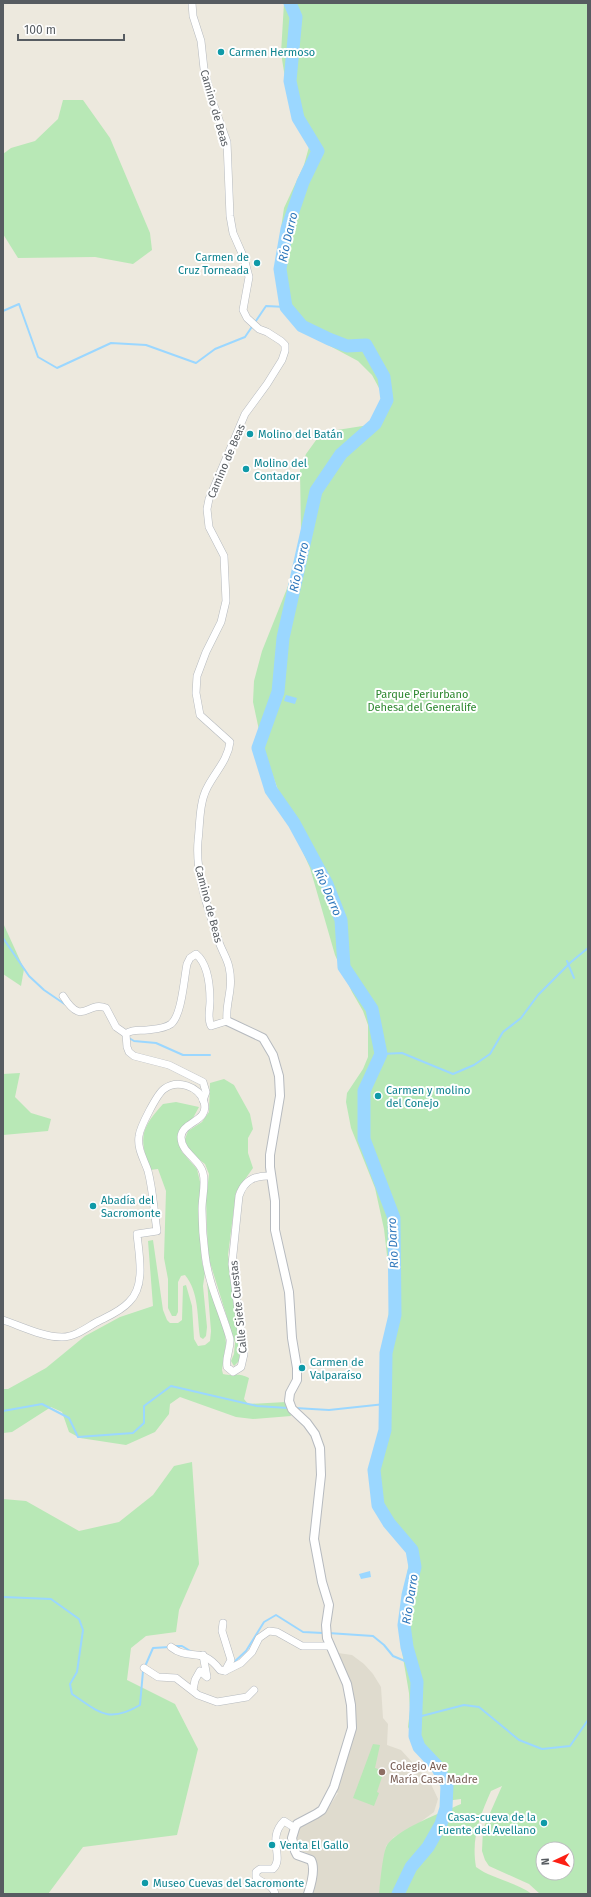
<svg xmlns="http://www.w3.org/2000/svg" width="591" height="1897" viewBox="0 0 591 1897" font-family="'Fira Sans',sans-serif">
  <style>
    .education { fill: #dfdbce }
    .green { fill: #b8e8b6; fill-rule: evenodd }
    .water { fill: #9bd7ff }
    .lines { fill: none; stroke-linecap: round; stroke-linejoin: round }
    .stream { stroke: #9bd7ff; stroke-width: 2 }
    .river { stroke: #9bd7ff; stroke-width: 13 }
    .minor-casing { stroke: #b6babf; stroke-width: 8 }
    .tertiary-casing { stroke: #b6babf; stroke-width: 10 }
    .minor { stroke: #fff; stroke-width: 7 }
    .tertiary { stroke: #fff; stroke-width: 8 }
    .culture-dot { fill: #0f9aa8; stroke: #fff; stroke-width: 1.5 }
    .education-dot { fill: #8d6e63; stroke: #fff; stroke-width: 1.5 }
    .labels { text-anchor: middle; stroke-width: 4; stroke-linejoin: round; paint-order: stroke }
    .culture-label { font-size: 11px; fill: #0d838f; stroke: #fff; text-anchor: start }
    .street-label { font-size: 11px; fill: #575c61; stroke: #fff }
    .park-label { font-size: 11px; fill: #2b862d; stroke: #fff }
    .education-label { font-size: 11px; fill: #785e54; stroke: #fff; text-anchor: start }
    .water-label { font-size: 12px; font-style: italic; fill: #2f78bc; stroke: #fff }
  </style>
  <rect width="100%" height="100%" fill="#ede9de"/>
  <polygon class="education" points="338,1653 352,1655 364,1664 373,1674 381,1687 383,1718 388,1724 387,1745 401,1750 430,1782 438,1799 434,1812 419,1823 394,1837 386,1846 379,1894 311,1894 314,1890 316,1861 307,1853 298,1850 297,1837 300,1824 321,1815 329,1807 338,1793 336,1792 354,1733"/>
  <g class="green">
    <path d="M284 3H588V1894H540L529 1884 489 1866 485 1860 482 1851 483 1829 502 1786 491 1791C480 1816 471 1838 476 1867 492 1879 514 1881 532 1894H379C380 1884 383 1851 387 1845 397 1829 443 1812 461 1804V1799L446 1801 444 1789 439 1776 420 1750 408 1727 410 1710 409 1693 400 1640 401 1615 409 1562 407 1547 380 1505 376 1491V1477L382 1424V1382L391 1290 384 1229 375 1188 351 1128 346 1102 347 1093 363 1069 368 1057V1025L363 1011 352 992 335 955 310 868 291 825 263 749 253 702 254 681 262 651 298 561 301 530 300 470 306 454 319 436 337 430 369 425 379 420 386 412V401L372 375 358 361 315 338 299 326 286 310 281 295 277 255 284 208 304 165 310 143 309 127 286 84 281 53ZM543 1849H567V1873H543Z"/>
    <polygon points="63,100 83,100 110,138 150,233 152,250 133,264 95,257 18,258 3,234 3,154 11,148 35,141 58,119"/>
    <polygon points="3,923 24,969 21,986 3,974"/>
    <polygon points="20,1073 15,1097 31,1113 51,1119 48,1131 3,1135 3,1074"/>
    <polygon points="224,1079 234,1085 250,1114 253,1129 248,1138 248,1153 253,1168 236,1192 228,1255 240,1351 239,1361 234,1366 231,1361 234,1354 235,1343 208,1256 206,1199 209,1174 205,1164 193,1155 187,1147 185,1139 188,1131 202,1122 209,1112 210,1083"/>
    <path d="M176 1102 199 1107 193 1118 182 1127 178 1134V1143L182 1152 197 1169 201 1186 198 1212 202 1263 205 1272 203 1286 207 1327 206 1336 203 1339 200 1337C197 1316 199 1292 185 1275L181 1276 178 1282V1312L176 1316H172L168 1308V1279L164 1258 166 1191 158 1169 150 1170C139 1138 140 1129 163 1104Z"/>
    <path d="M153 1240 163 1310 167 1320 170 1323H178L182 1320 183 1286 186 1285 192 1306 194 1339 198 1346 205 1345 210 1341 211 1331 207 1281 224 1327 226 1343 222 1370 223 1374C235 1377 236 1372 249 1378L244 1399 248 1404 286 1402 291 1416 253 1419 236 1417 180 1397 170 1404 169 1414 155 1432 126 1445 80 1438 69 1432 62 1412 51 1407 12 1432 3 1433V1389H8L46 1368 85 1336 120 1317 153 1306 148 1241Z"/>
    <polygon points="192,1462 199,1564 179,1610 176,1632 146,1636 131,1648 127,1680 175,1704 198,1749 177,1835 83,1847 48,1894 3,1894 3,1499 26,1501 79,1531 119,1522 153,1495 174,1466"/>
    <polygon points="373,1744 380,1745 375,1768 384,1771 377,1792 379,1793 374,1806 353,1798"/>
  </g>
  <g class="water">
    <polygon points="286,695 297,698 295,704 284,701"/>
    <polygon points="370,1571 371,1577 361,1579 359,1574"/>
  </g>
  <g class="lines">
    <g class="stream">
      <polyline points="3,311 19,304 38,357 57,368 111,343 146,345 196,363 215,349 245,337 266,306 286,307"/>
      <polyline points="3,938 29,976 44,990 66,1005"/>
      <polyline points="567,961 574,978"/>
      <polyline points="129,1038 134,1041 156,1043 183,1055 210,1055"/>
      <polyline points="381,1054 402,1053 453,1074 474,1065 490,1054 503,1032 521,1018 538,995 571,962 588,948"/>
      <polyline points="295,1408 329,1410 385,1404"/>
      <polyline points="3,1411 42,1404 69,1418 78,1437 133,1433 144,1423 144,1406 171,1386 257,1406 288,1408"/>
      <path d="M3 1597 51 1599 79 1619 83 1630 77 1672 70 1684 72 1694C99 1712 108 1724 140 1705L143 1671 153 1648 170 1647"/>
      <polyline points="328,1633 373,1636 384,1645 393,1656 412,1664"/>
      <polyline points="174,1646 182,1646 192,1652"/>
      <polyline points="233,1663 246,1651 264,1622 276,1615 303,1632 323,1633"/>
      <polyline points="414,1718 464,1705 479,1707 519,1740 542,1749 570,1746 588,1720"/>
    </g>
    <polyline class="river" points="290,3 296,17 290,81 298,118 318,151 303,182 287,229 280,269 286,307 302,326 329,339 347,346 366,345 384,377 387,400 375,424 341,454 316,491 283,638 278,692 258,748 271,790 294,823 327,884 341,920 344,967 372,1009 381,1054 364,1091 364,1139 394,1218 395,1315 386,1353 385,1430 374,1470 378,1505 389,1523 412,1550 415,1567 408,1595 404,1625 407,1647 417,1682 415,1736 419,1747 436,1765 447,1785 446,1808 441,1824 428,1847 411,1867 398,1894"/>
    <g class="minor-casing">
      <g id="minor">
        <path d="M192 3 193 16 201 41 204 69 212 100 227 142 230 216 233 233 244 258 249 277 243 310 247 318 259 329 267 332 281 341 285 345V351L282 360 267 384 245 414 209 499 207 509 209 527 224 556 226 601 221 622 206 652 197 676 196 693 200 715 230 742C228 760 215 772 207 788 199 803 200 825 198 841 195 874 209 912 219 942 222 951 227 958 229 967 234 990 225 1002 227 1021L211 1026C207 1018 210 1010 210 1001 210 987 208 964 196 954L190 958 187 964C184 978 182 1015 171 1024 164 1029 155 1029 147 1030 140 1031 131 1029 126 1034L127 1047 129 1052 134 1056 169 1065 203 1082 206 1092 203 1100"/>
        <path d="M63 996C83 1028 87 1000 106 1008L116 1027 126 1034"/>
        <path d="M3 1320C21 1326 43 1337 62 1337 74 1337 85 1329 95 1323 106 1317 120 1312 129 1302 146 1286 139 1255 137 1234L157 1231C154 1212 153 1190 148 1171 144 1159 137 1149 139 1136 140 1127 157 1094 164 1089 177 1079 199 1086 204 1102 210 1122 182 1121 181 1137 181 1153 200 1159 203 1173 206 1184 202 1197 202 1209 202 1224 203 1239 205 1254 208 1283 222 1311 230 1339 231 1349 225 1357 227 1367L233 1372 241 1367 244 1354 232 1264 239 1196C244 1180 255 1175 271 1176"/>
        <polyline points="223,1623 222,1631 231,1660 225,1671"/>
        <path d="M171 1647C190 1662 201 1645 220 1670L225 1671 241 1663 252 1652 259 1638 269 1631 277 1632 302 1646H330"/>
        <polyline points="144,1668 158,1677 176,1678 198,1695 217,1702 247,1697 254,1690"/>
        <polyline points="193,1690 195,1680 200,1671 207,1677 203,1655"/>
        <path d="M275 1894C273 1884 262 1884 256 1877V1872L260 1869H273C285 1857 266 1839 284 1821L295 1828"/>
      </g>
    </g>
    <g class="tertiary-casing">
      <path id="tertiary" d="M227 1021 263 1038 273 1055 279 1076 280 1096 270 1155V1167L275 1201V1230L289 1292 292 1338 297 1368V1380L290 1393 289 1401 292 1409 307 1423 315 1434 320 1448 321 1475 314 1539 322 1582 329 1605 326 1625 327 1638 347 1684 351 1705 352 1728 334 1787 322 1810 316 1814 297 1824 295 1828 292 1838 295 1851 297 1855 311 1860C316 1869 311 1885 308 1894"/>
    </g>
    <use href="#minor" class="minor"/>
    <use href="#tertiary" class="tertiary"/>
  </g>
  <g class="culture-dot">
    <circle cx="221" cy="52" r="4"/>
    <circle cx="257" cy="263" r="4"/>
    <circle cx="250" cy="434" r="4"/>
    <circle cx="246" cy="469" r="4"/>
    <circle cx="378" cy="1096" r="4"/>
    <circle cx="93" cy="1206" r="4"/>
    <circle cx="302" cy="1368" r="4"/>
    <circle cx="544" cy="1823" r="4"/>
    <circle cx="272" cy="1845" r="4"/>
    <circle cx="145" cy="1883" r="4"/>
  </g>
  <circle class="education-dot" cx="382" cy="1772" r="4"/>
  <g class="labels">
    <g class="culture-label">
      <text x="229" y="56">Carmen Hermoso</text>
      <text x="249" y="261" text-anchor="end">Carmen de<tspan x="249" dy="13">Cruz Torneada</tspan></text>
      <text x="258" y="438">Molino del Batán</text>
      <text x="254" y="467">Molino del<tspan x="254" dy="13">Contador</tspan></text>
      <text x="386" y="1094">Carmen y molino<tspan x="386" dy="13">del Conejo</tspan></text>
      <text x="101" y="1204">Abadía del<tspan x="101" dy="13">Sacromonte</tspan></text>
      <text x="310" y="1366">Carmen de<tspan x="310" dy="13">Valparaíso</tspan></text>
      <text x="536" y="1821" text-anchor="end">Casas-cueva de la<tspan x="536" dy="13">Fuente del Avellano</tspan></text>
      <text x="280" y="1849">Venta El Gallo</text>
      <text x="153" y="1887">Museo Cuevas del Sacromonte</text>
    </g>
    <g class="street-label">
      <text transform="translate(215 108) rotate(74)" y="4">Camino de Beas</text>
      <text transform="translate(226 461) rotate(-67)" y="4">Camino de Beas</text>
      <text transform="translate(209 904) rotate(75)" y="4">Camino de Beas</text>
      <text transform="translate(238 1307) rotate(-96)" y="4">Calle Siete Cuestas</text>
    </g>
    <g class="park-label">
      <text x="422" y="698">Parque Periurbano<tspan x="422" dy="13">Dehesa del Generalife</tspan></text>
    </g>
    <g class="education-label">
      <text x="390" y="1770">Colegio Ave<tspan x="390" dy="13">María Casa Madre</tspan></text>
    </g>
    <g class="water-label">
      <text transform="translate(288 237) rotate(-77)" y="4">Río Darro</text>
      <text transform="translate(299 567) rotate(-77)" y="4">Río Darro</text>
      <text transform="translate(328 892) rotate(66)" y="4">Río Darro</text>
      <text transform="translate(393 1243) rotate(-93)" y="4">Río Darro</text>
      <text transform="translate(410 1599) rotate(-81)" y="4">Río Darro</text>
    </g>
  </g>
  <rect width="591" height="1897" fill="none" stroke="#575c61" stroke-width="8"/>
  <g transform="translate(555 1861) rotate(266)"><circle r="19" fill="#ffffff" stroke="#bcbec0"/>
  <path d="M0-3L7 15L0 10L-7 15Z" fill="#fc2015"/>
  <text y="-6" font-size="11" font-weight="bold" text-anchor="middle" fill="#575c61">N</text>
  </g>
  <path d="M18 34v6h106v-6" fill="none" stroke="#575c61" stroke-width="2"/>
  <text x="24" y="34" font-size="12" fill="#575c61" stroke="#ffffff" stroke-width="3" paint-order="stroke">100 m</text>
</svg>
